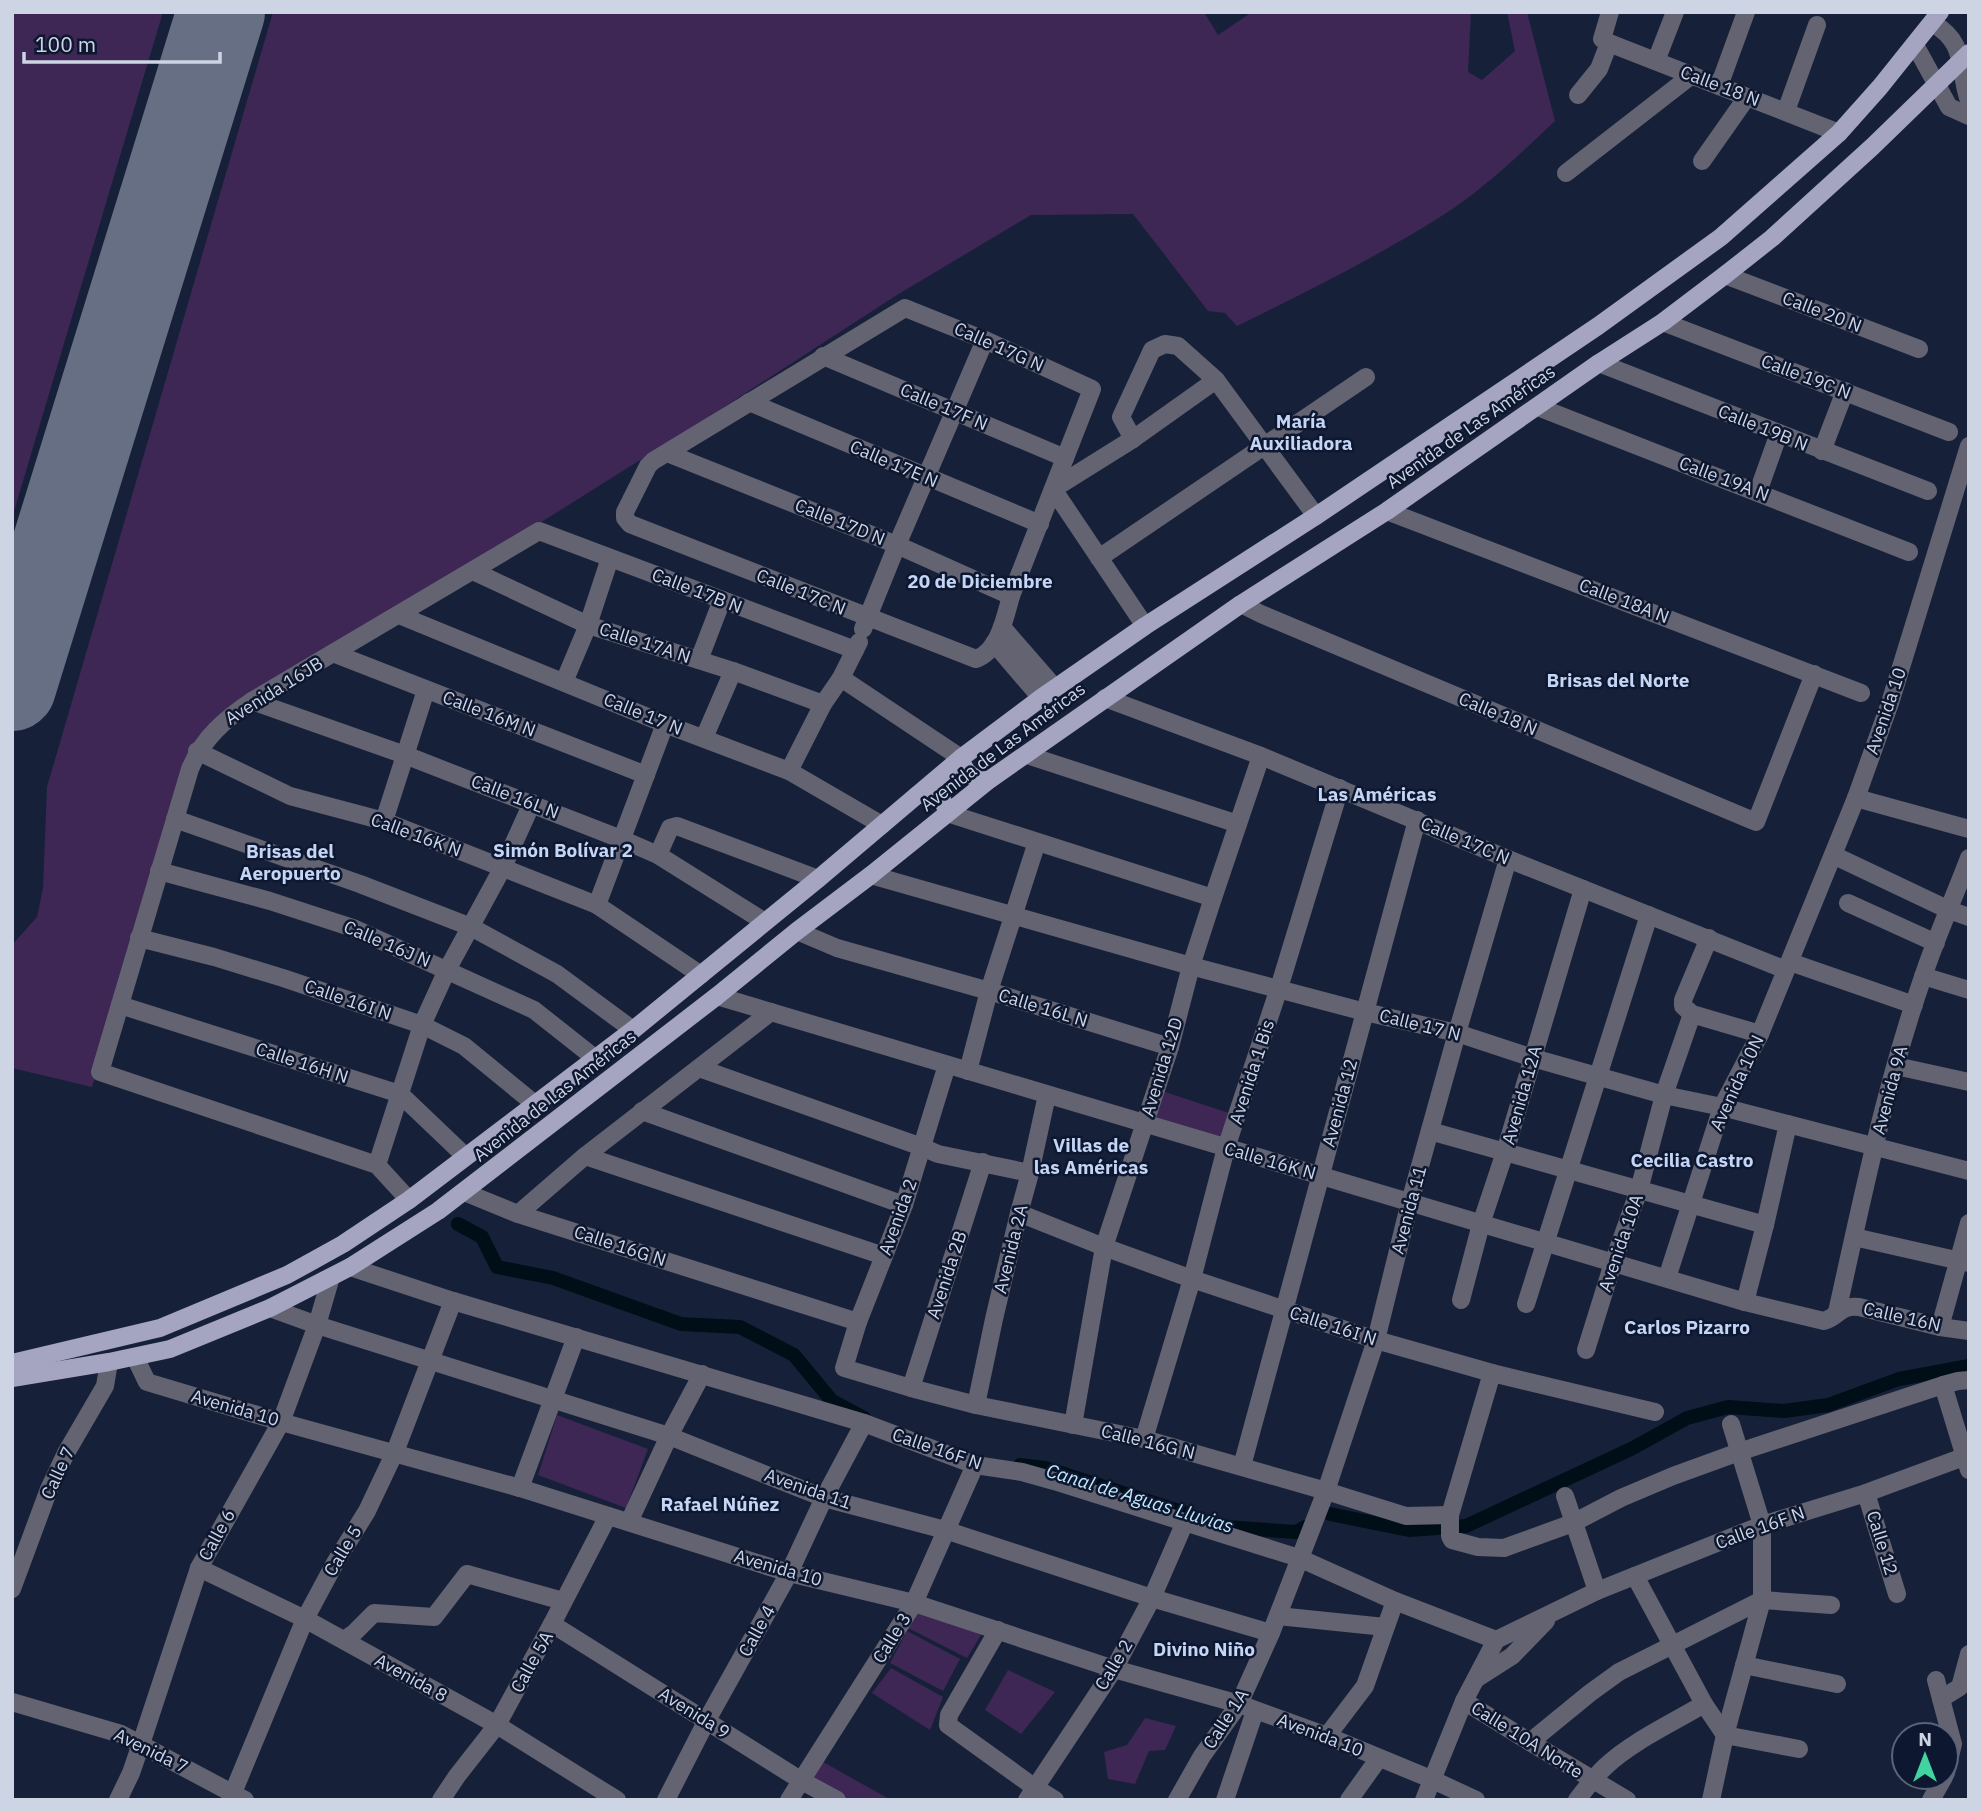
<svg xmlns="http://www.w3.org/2000/svg" width="1981" height="1812" viewBox="0 0 1981 1812" font-family="'IBM Plex Sans',sans-serif">
  <style>
    .green { fill: #3e2655 }
    .lines { fill: none; stroke-linecap: round; stroke-linejoin: round }
    .canal { stroke: #000e17; stroke-width: 14 }
    .runway { stroke: #666f84; stroke-width: 88 }
    .minor { stroke: #636371; stroke-width: 18 }
    .major { stroke: #a5a4c1; stroke-width: 18 }
    .labels { text-anchor: middle; stroke-width: 5; stroke-linejoin: round; paint-order: stroke }
    .street-label { font-size: 18px; fill: #cdd5e5; stroke: #0d172f }
    .neighbourhood-label { font-size: 19px; font-weight: bold; fill: #c5d5f6; stroke: #0d172f }
    .water-label { font-size: 19px; font-style: italic; fill: #c1eafc; stroke: #0d172f }
  </style>
  <rect width="100%" height="100%" fill="#162139"/>
  <g class="green">
    <polygon points="12,12 163,12 12,518"/>
    <path d="M273 12H1204L1218 35 1252 12H1471L1468 72 1482 80 1515 51 1507 12H1527L1555 121C1519 155 1482 191 1440 217 1375 258 1306 292 1237 326L1225 313 1208 311 1133 214 1031 215 897 295 707 418 516 538 309 664 195 750 92 1087 12 1068V945L37 917 43 888 47 787Z"/>
    <polygon points="1162,1091 1232,1114 1223,1138 1150,1118"/>
    <polygon points="557,1415 648,1449 626,1508 538,1475"/>
    <polygon points="917,1608 984,1630 967,1658 908,1628"/>
    <polygon points="907,1631 960,1659 943,1691 890,1663"/>
    <polygon points="891,1668 943,1697 930,1730 872,1693"/>
    <polygon points="1008,1670 1055,1692 1021,1734 985,1710"/>
    <polygon points="1145,1718 1176,1726 1165,1750 1149,1751 1135,1784 1108,1779 1104,1752 1127,1745"/>
    <polygon points="816,1758 891,1800 840,1800 804,1780"/>
  </g>
  <g class="lines">
    <g class="canal">
      <polyline points="458,1224 482,1237 497,1267 553,1278 681,1324 740,1327 794,1355 832,1401 864,1418"/>
      <polyline points="1020,1465 1045,1468 1191,1515"/>
      <polyline points="1330,1514 1409,1530 1466,1526 1633,1448 1687,1418 1728,1407 1784,1411 1828,1405 1899,1379 1969,1366"/>
      <polyline points="1214,1523 1226,1527 1296,1532 1305,1527"/>
    </g>
    <polyline class="runway" points="12,687 221,12"/>
    <g class="minor">
      <polyline points="1610,12 1602,39 1609,43 1839,133"/>
      <path d="M1932 23C1967 42 1958 68 1969 101"/>
      <polyline points="1915,45 1949,107 1969,116"/>
      <polyline points="1656,61 1675,12"/>
      <polyline points="1719,86 1746,12"/>
      <polyline points="1578,95 1599,69 1609,43"/>
      <polyline points="1786,111 1817,25"/>
      <polyline points="1702,161 1747,97"/>
      <polyline points="1566,173 1692,75"/>
      <polyline points="1725,275 1919,349"/>
      <path d="M905 308 985 340 1092 389 1011 596C1005 617 999 651 976 659L630 524 625 518V512L648 466 653 461Z"/>
      <polyline points="1663,322 1949,432"/>
      <polyline points="823,356 1065,458"/>
      <polyline points="1599,363 1928,491"/>
      <polyline points="749,402 1040,524"/>
      <polyline points="1538,407 1909,552"/>
      <polyline points="1133,439 1121,417 1152,350 1165,344 1178,346 1216,380 1316,516"/>
      <polyline points="1822,451 1845,391"/>
      <polyline points="667,453 897,545 1011,596"/>
      <polyline points="1758,492 1779,433"/>
      <polyline points="1387,511 1861,693"/>
      <polyline points="1099,558 1366,377"/>
      <polyline points="473,571 588,625 733,671 823,704"/>
      <polyline points="1241,604 1261,614 1756,822 1814,674"/>
      <polyline points="399,615 665,724 789,771 882,825"/>
      <polyline points="1145,626 1053,489 1133,439 1216,380"/>
      <polyline points="1002,627 1055,688"/>
      <polyline points="863,629 897,545 985,340"/>
      <polyline points="994,643 1041,698"/>
      <polyline points="333,653 646,775"/>
      <polyline points="699,660 722,600"/>
      <polyline points="841,678 961,758"/>
      <polyline points="564,682 588,625 610,558"/>
      <polyline points="1105,698 1261,756 1508,859 1786,970"/>
      <polyline points="252,701 405,755 621,839 658,855 765,922"/>
      <polyline points="704,738 733,671"/>
      <polyline points="197,751 290,796 384,821 597,905 701,975"/>
      <polyline points="1027,755 1238,824"/>
      <polyline points="789,771 823,704 841,678 859,642"/>
      <polyline points="1856,798 1969,829"/>
      <polyline points="947,813 1213,898"/>
      <polyline points="175,819 360,884 471,927 557,974 633,1030"/>
      <polyline points="384,821 426,690"/>
      <polyline points="658,855 670,828 677,826 818,879"/>
      <polyline points="1833,855 1949,910 1969,917"/>
      <polyline points="159,871 270,901 353,928 534,1010 596,1059"/>
      <polyline points="871,875 1191,966 1365,1012 1457,1033 1533,1058 1664,1095 1722,1107 1969,1171"/>
      <polyline points="1848,903 1936,943"/>
      <polyline points="597,905 665,724"/>
      <polyline points="797,931 837,948 989,991 1170,1047"/>
      <polyline points="139,938 214,957 283,978 422,1025 464,1046 536,1105"/>
      <polyline points="1709,938 1683,1000 1683,1006 1692,1014 1760,1034"/>
      <polyline points="1790,962 1914,1005"/>
      <polyline points="1923,976 1969,990"/>
      <path d="M717 996 1745 1302 1824 1321C1840 1316 1839 1305 1859 1307L1940 1327 1969 1331"/>
      <polyline points="120,1005 400,1094 465,1156"/>
      <polyline points="947,1065 904,1205 858,1322 844,1368 911,1388 976,1405 1144,1439 1326,1491 1406,1516 1450,1515"/>
      <polyline points="1896,1066 1969,1082"/>
      <polyline points="699,1068 922,1147 938,1154 1030,1173"/>
      <polyline points="968,1071 989,991 1037,842"/>
      <polyline points="642,1111 904,1205"/>
      <polyline points="1430,1131 1765,1225"/>
      <polyline points="585,1156 884,1256"/>
      <polyline points="377,1165 422,1025 447,970 503,867 532,803"/>
      <polyline points="464,1192 518,1214 858,1322"/>
      <path d="M409 1200 377 1165 100 1072 190 769C203 738 225 719 252 701L539 531 855 650"/>
      <polyline points="1019,1213 1104,1247 1192,1279 1376,1340 1492,1373 1655,1412"/>
      <polyline points="518,1214 585,1156 771,1012"/>
      <polyline points="1854,1237 1969,1263"/>
      <polyline points="350,1267 453,1301 864,1423 975,1465 1022,1472 1054,1481 1299,1558 1395,1601 1496,1640 1597,1591 1762,1525 1866,1493 1969,1455"/>
      <polyline points="1667,1278 1722,1107 1760,1034 1856,798 1890,703 1969,446"/>
      <polyline points="1461,1300 1481,1224 1505,1152 1583,889"/>
      <polyline points="1745,1302 1765,1225 1788,1124"/>
      <polyline points="1526,1304 1649,915"/>
      <polyline points="270,1308 317,1325 669,1436 824,1498 945,1530 1152,1598 1271,1633"/>
      <path d="M1837 1312C1862 1200 1885 1086 1923 977 1936 937 1954 898 1969 858"/>
      <polyline points="1940,1327 1969,1223"/>
      <polyline points="1586,1350 1613,1263 1639,1190 1664,1095 1692,1014"/>
      <polyline points="135,1357 147,1382 281,1422 520,1488 789,1573 914,1603 1114,1669 1239,1704 1327,1736 1431,1779 1476,1800"/>
      <polyline points="1492,1373 1450,1515 1450,1536 1452,1540 1478,1547 1504,1548 1573,1523 1621,1498 1673,1476 1739,1452 1943,1385 1958,1381 1969,1380"/>
      <polyline points="1943,1385 1969,1470"/>
      <polyline points="911,1388 983,1162"/>
      <polyline points="976,1405 994,1319 1019,1213 1030,1173 1047,1095"/>
      <polyline points="1073,1425 1104,1247 1170,1047 1191,966 1213,898 1261,756"/>
      <polyline points="1144,1439 1192,1279 1226,1148 1279,988 1340,788"/>
      <polyline points="1242,1466 1417,820"/>
      <polyline points="520,1488 576,1337"/>
      <polyline points="1866,1493 1897,1594"/>
      <polyline points="1565,1496 1597,1591"/>
      <polyline points="629,1522 669,1436 702,1374"/>
      <polyline points="199,1568 305,1619 497,1725 617,1800"/>
      <polyline points="1635,1576 1704,1704 1725,1735 1799,1749"/>
      <polyline points="12,1589 49,1489 66,1453 105,1386 109,1362"/>
      <polyline points="1278,1616 1385,1627"/>
      <polyline points="552,1624 802,1781 837,1800"/>
      <polyline points="998,1630 949,1715 948,1725 1034,1787 1055,1800"/>
      <polyline points="344,1640 354,1633 374,1613 434,1617 467,1574 563,1601"/>
      <polyline points="1744,1665 1837,1684"/>
      <polyline points="1476,1679 1512,1656 1546,1621"/>
      <polyline points="1936,1680 1953,1744 1946,1773"/>
      <polyline points="1941,1699 1960,1687 1969,1654"/>
      <polyline points="1464,1701 1530,1742 1627,1800"/>
      <polyline points="12,1702 121,1734 245,1800"/>
      <polyline points="1327,1736 1365,1686 1395,1601"/>
      <polyline points="1530,1742 1590,1693 1619,1672 1762,1600 1831,1605"/>
      <polyline points="118,1800 131,1773 141,1744 199,1568 281,1422 317,1325 331,1277"/>
      <polyline points="230,1800 305,1619 335,1563 367,1511 395,1452 453,1301"/>
      <polyline points="441,1800 457,1776 497,1725 552,1624 608,1516"/>
      <polyline points="666,1800 707,1720 789,1573 824,1498 864,1423"/>
      <polyline points="789,1800 914,1603 975,1465"/>
      <polyline points="1027,1800 1114,1669 1152,1598 1185,1522"/>
      <polyline points="1177,1800 1202,1756 1239,1704 1271,1633 1326,1491 1376,1340 1410,1202 1457,1033 1508,859"/>
      <polyline points="1225,1800 1255,1711"/>
      <polyline points="1349,1800 1379,1758"/>
      <polyline points="1424,1800 1464,1701 1496,1640"/>
      <path d="M1577 1800C1586 1788 1595 1776 1606 1766 1631 1742 1674 1722 1704 1704"/>
      <polyline points="1711,1800 1725,1735 1762,1600 1762,1525 1731,1424"/>
      <polyline points="1931,1800 1944,1777"/>
    </g>
    <g class="major">
      <path d="M961 758C964 773 973 780 989 780"/>
      <path d="M916 796C932 789 944 796 947 813"/>
      <polyline points="12,1363 160,1328 287,1275 343,1244 409,1200 633,1030 818,879 961,758 1041,698 1145,626 1316,516 1598,326 1721,237 1839,133 1880,87 1940,12"/>
      <polyline points="12,1378 109,1362 170,1349 270,1308 350,1267 438,1211 717,996 797,931 871,875 989,780 1241,604 1387,511 1599,363 1663,322 1725,275 1772,238 1872,147 1969,53"/>
    </g>
  </g>
  <g class="labels">
    <g class="street-label">
      <text transform="translate(1720 86) rotate(21)" y="6">Calle 18 N</text>
      <text transform="translate(1822 312) rotate(21)" y="6">Calle 20 N</text>
      <text transform="translate(999 347) rotate(24)" y="6">Calle 17G N</text>
      <text transform="translate(1806 377) rotate(21)" y="6">Calle 19C N</text>
      <text transform="translate(944 407) rotate(23)" y="6">Calle 17F N</text>
      <text transform="translate(1471 427) rotate(-35)" y="6">Avenida de Las Américas</text>
      <text transform="translate(1763 428) rotate(22)" y="6">Calle 19B N</text>
      <text transform="translate(894 464) rotate(23)" y="6">Calle 17E N</text>
      <text transform="translate(1724 479) rotate(21)" y="6">Calle 19A N</text>
      <text transform="translate(840 522) rotate(22)" y="6">Calle 17D N</text>
      <text transform="translate(697 591) rotate(21)" y="6">Calle 17B N</text>
      <text transform="translate(801 592) rotate(22)" y="6">Calle 17C N</text>
      <text transform="translate(1624 601) rotate(21)" y="6">Calle 18A N</text>
      <text transform="translate(645 643) rotate(18)" y="6">Calle 17A N</text>
      <text transform="translate(274 691) rotate(-32)" y="6">Avenida 16JB</text>
      <text transform="translate(1886 711) rotate(-71)" y="6">Avenida 10</text>
      <text transform="translate(489 714) rotate(21)" y="6">Calle 16M N</text>
      <text transform="translate(643 714) rotate(22)" y="6">Calle 17 N</text>
      <text transform="translate(1498 714) rotate(23)" y="6">Calle 18 N</text>
      <text transform="translate(1003 747) rotate(-37)" y="6">Avenida de Las Américas</text>
      <text transform="translate(515 797) rotate(21)" y="6">Calle 16L N</text>
      <text transform="translate(416 835) rotate(20)" y="6">Calle 16K N</text>
      <text transform="translate(1465 841) rotate(23)" y="6">Calle 17C N</text>
      <text transform="translate(387 944) rotate(23)" y="6">Calle 16J N</text>
      <text transform="translate(348 1000) rotate(19)" y="6">Calle 16I N</text>
      <text transform="translate(1043 1008) rotate(17)" y="6">Calle 16L N</text>
      <text transform="translate(1420 1025) rotate(14)" y="6">Calle 17 N</text>
      <text transform="translate(302 1063) rotate(18)" y="6">Calle 16H N</text>
      <text transform="translate(1162 1067) rotate(-73)" y="6">Avenida 12D</text>
      <text transform="translate(1252 1072) rotate(-72)" y="6">Avenida 1 Bis</text>
      <text transform="translate(1737 1083) rotate(-65)" y="6">Avenida 10N</text>
      <text transform="translate(1890 1090) rotate(-75)" y="6">Avenida 9A</text>
      <text transform="translate(1522 1095) rotate(-74)" y="6">Avenida 12A</text>
      <text transform="translate(555 1096) rotate(-38)" y="6">Avenida de Las Américas</text>
      <text transform="translate(1340 1103) rotate(-75)" y="6">Avenida 12</text>
      <text transform="translate(1270 1161) rotate(16)" y="6">Calle 16K N</text>
      <text transform="translate(1409 1210) rotate(-75)" y="6">Avenida 11</text>
      <text transform="translate(898 1217) rotate(-70)" y="6">Avenida 2</text>
      <text transform="translate(1621 1243) rotate(-71)" y="6">Avenida 10A</text>
      <text transform="translate(620 1246) rotate(18)" y="6">Calle 16G N</text>
      <text transform="translate(1011 1249) rotate(-76)" y="6">Avenida 2A</text>
      <text transform="translate(947 1275) rotate(-72)" y="6">Avenida 2B</text>
      <text transform="translate(1902 1317) rotate(13)" y="6">Calle 16N</text>
      <text transform="translate(1333 1326) rotate(18)" y="6">Calle 16I N</text>
      <text transform="translate(235 1408) rotate(16)" y="6">Avenida 10</text>
      <text transform="translate(1148 1442) rotate(14)" y="6">Calle 16G N</text>
      <text transform="translate(937 1449) rotate(19)" y="6">Calle 16F N</text>
      <text transform="translate(58 1473) rotate(-65)" y="6">Calle 7</text>
      <text transform="translate(808 1489) rotate(19)" y="6">Avenida 11</text>
      <text transform="translate(1760 1528) rotate(-20)" y="6">Calle 16F N</text>
      <text transform="translate(217 1535) rotate(-61)" y="6">Calle 6</text>
      <text transform="translate(1882 1543) rotate(73)" y="6">Calle 12</text>
      <text transform="translate(343 1551) rotate(-59)" y="6">Calle 5</text>
      <text transform="translate(778 1568) rotate(16)" y="6">Avenida 10</text>
      <text transform="translate(757 1631) rotate(-61)" y="6">Calle 4</text>
      <text transform="translate(892 1638) rotate(-58)" y="6">Calle 3</text>
      <text transform="translate(532 1662) rotate(-61)" y="6">Calle 5A</text>
      <text transform="translate(1114 1665) rotate(-59)" y="6">Calle 2</text>
      <text transform="translate(411 1678) rotate(29)" y="6">Avenida 8</text>
      <text transform="translate(694 1713) rotate(32)" y="6">Avenida 9</text>
      <text transform="translate(1226 1719) rotate(-57)" y="6">Calle 1A</text>
      <text transform="translate(1320 1735) rotate(21)" y="6">Avenida 10</text>
      <text transform="translate(1527 1740) rotate(32)" y="6">Calle 10A Norte</text>
      <text transform="translate(151 1751) rotate(26)" y="6">Avenida 7</text>
    </g>
    <g class="neighbourhood-label">
      <text x="1301" y="428">María<tspan x="1301" dy="22">Auxiliadora</tspan></text>
      <text x="980" y="588">20 de Diciembre</text>
      <text x="1618" y="687">Brisas del Norte</text>
      <text x="1377" y="801">Las Américas</text>
      <text x="563" y="857">Simón Bolívar 2</text>
      <text x="290" y="858">Brisas del<tspan x="290" dy="22">Aeropuerto</tspan></text>
      <text x="1091" y="1152">Villas de<tspan x="1091" dy="22">las Américas</tspan></text>
      <text x="1692" y="1167">Cecilia Castro</text>
      <text x="1687" y="1334">Carlos Pizarro</text>
      <text x="720" y="1511">Rafael Núñez</text>
      <text x="1204" y="1656">Divino Niño</text>
    </g>
    <g class="water-label">
      <text transform="translate(1140 1498) rotate(17)" y="7">Canal de Aguas Lluvias</text>
    </g>
  </g>
  <rect width="1981" height="1812" fill="none" stroke="#cdd5e5" stroke-width="28"/>
  <g transform="translate(1925 1756)"><circle r="33" fill="#0d172f" stroke="#5a6378" stroke-width="2"/>
  <path d="M0-5L12 26L0 18L-12 26Z" fill="#41d4a1"/>
  <text y="-10" font-size="19" font-weight="bold" text-anchor="middle" fill="#cdd5e5">N</text>
  </g>
  <path d="M24 52v10h196v-10" fill="none" stroke="#cdd5e5" stroke-width="3.5"/>
  <text x="35" y="52" font-size="21" fill="#cdd5e5" stroke="#0d172f" stroke-width="5" paint-order="stroke">100 m</text>
</svg>
